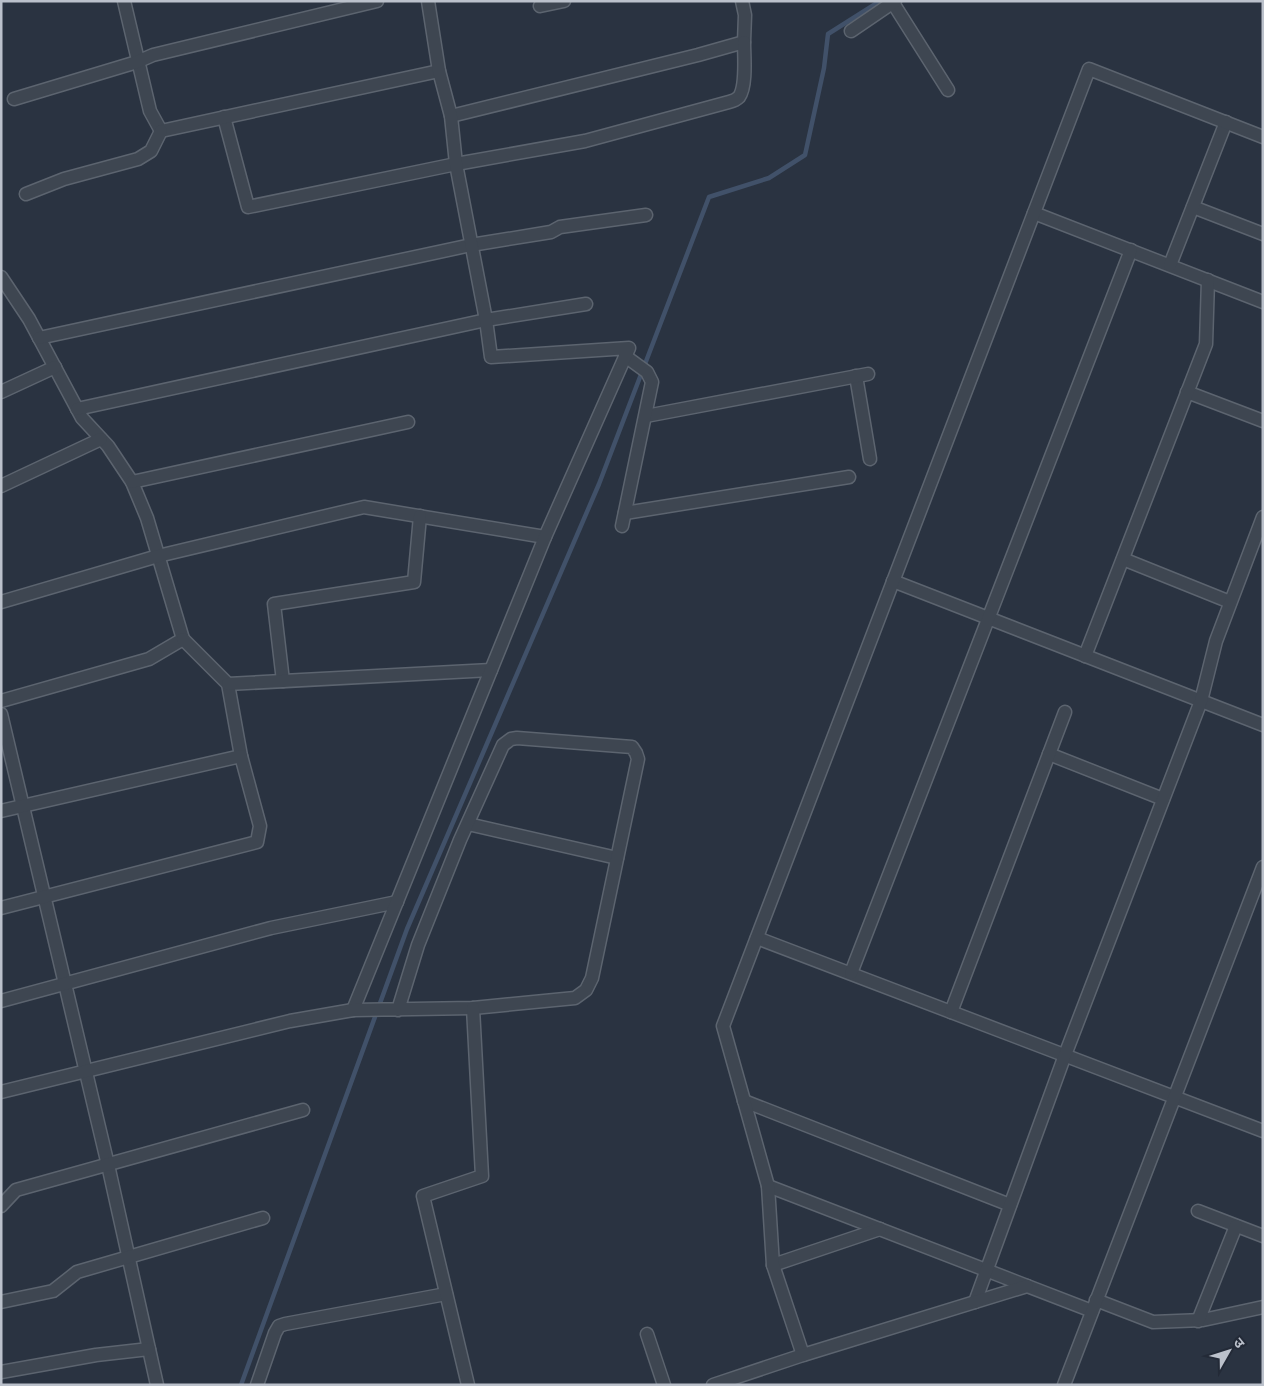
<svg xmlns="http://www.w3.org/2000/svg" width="1264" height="1386" viewBox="0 0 1264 1386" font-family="Manrope,'Noto Sans Devanagari',sans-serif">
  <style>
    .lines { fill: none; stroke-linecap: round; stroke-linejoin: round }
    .stream { stroke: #415169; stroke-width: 4.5 }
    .street-casing { stroke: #5c646f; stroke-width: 15 }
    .street { stroke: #3e4651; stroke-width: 12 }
  </style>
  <rect width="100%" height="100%" fill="#2a3341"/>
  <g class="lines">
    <polyline class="stream" points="241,1385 407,929 599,484 709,197 769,178 805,155 824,68 828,34 880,1"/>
    <g class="street-casing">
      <g id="street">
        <polyline points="124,1 150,111 161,131"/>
        <polyline points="893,3 948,90"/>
        <polyline points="540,6 564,1"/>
        <polyline points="851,31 895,1"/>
        <polyline points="14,99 137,62 153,55 377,1"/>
        <polyline points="451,116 698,55 744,42 745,15 742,1"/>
        <path d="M224 117 248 207 456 164 585 141 729 102C733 101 736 100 739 97 747 86 744 55 744 42"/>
        <polyline points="161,131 439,71"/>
        <polyline points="26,194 64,179 138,159 151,151 161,131"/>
        <polyline points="1193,207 1263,234"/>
        <polyline points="1034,213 1263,302"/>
        <polyline points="1170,265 1226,122"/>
        <polyline points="1,277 29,319 82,418 108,446 132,482 147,518 183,639 149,659 1,701"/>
        <polyline points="39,338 471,245 551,232 560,227 646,215"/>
        <polyline points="856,376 870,459"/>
        <polyline points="1,392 55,367"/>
        <polyline points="1187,392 1263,421"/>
        <polyline points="77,409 486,320 586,304"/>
        <polyline points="646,416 868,374"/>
        <polyline points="132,482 408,422"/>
        <polyline points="1,486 101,439"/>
        <polyline points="625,513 849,477"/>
        <polyline points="622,526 652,382 647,372 625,356"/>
        <polyline points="1123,559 1230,602"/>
        <polyline points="893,581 1263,725"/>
        <polyline points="1,602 158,556 364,507 545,537"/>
        <polyline points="183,639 228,684 241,756"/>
        <polyline points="1085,656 1206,344 1208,280"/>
        <polyline points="283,681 274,604 414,582 420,516"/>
        <polyline points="228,684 491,670"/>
        <polyline points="1,714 108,1165 157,1385"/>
        <polyline points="1049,754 1163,799"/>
        <polyline points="1,811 241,756 260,826 257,842 1,908"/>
        <polyline points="468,824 617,858"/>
        <polyline points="757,938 1263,1131"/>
        <polyline points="851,973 1131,250"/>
        <polyline points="1,1001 271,928 397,902"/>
        <polyline points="353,1010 545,537 629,348 491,357 486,320 456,164 451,116 439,71 428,1"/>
        <polyline points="951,1012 1065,712"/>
        <polyline points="1,1092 290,1021 353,1010 473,1008 575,998 586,990 592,978 638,759 636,753 632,747 517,738 511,739 503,745 460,840 418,945 398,1010"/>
        <polyline points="744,1101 1010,1205"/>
        <polyline points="768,1186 1092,1311"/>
        <polyline points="1,1206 16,1190 303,1110"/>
        <polyline points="1198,1211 1263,1236"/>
        <polyline points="773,1265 880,1229"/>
        <polyline points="1096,1300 1153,1322 1203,1320 1263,1307"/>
        <polyline points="1,1302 53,1291 77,1272 263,1218"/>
        <polyline points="975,1302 1065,1055 1201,701 1216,641 1263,517"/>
        <polyline points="1198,1321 1236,1226"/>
        <polyline points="647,1334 664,1385"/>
        <polyline points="803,1355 773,1265 768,1186 723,1026 1089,69 1263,137"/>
        <polyline points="1,1372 96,1355 149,1349"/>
        <polyline points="257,1385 275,1333 279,1326 285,1324 446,1294"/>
        <polyline points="468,1385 423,1196 482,1176 473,1008"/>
        <polyline points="713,1385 803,1355 1027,1286"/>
        <polyline points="1064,1385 1263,867"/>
      </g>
    </g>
    <use href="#street" class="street"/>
  </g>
  <rect width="1264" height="1386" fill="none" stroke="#bbc1cb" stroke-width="5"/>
  <g transform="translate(1229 1351) rotate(51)" stroke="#232a37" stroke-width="4" paint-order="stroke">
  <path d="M0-4L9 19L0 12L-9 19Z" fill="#bbc1cb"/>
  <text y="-8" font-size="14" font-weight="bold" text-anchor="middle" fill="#bbc1cb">उ</text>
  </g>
</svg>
